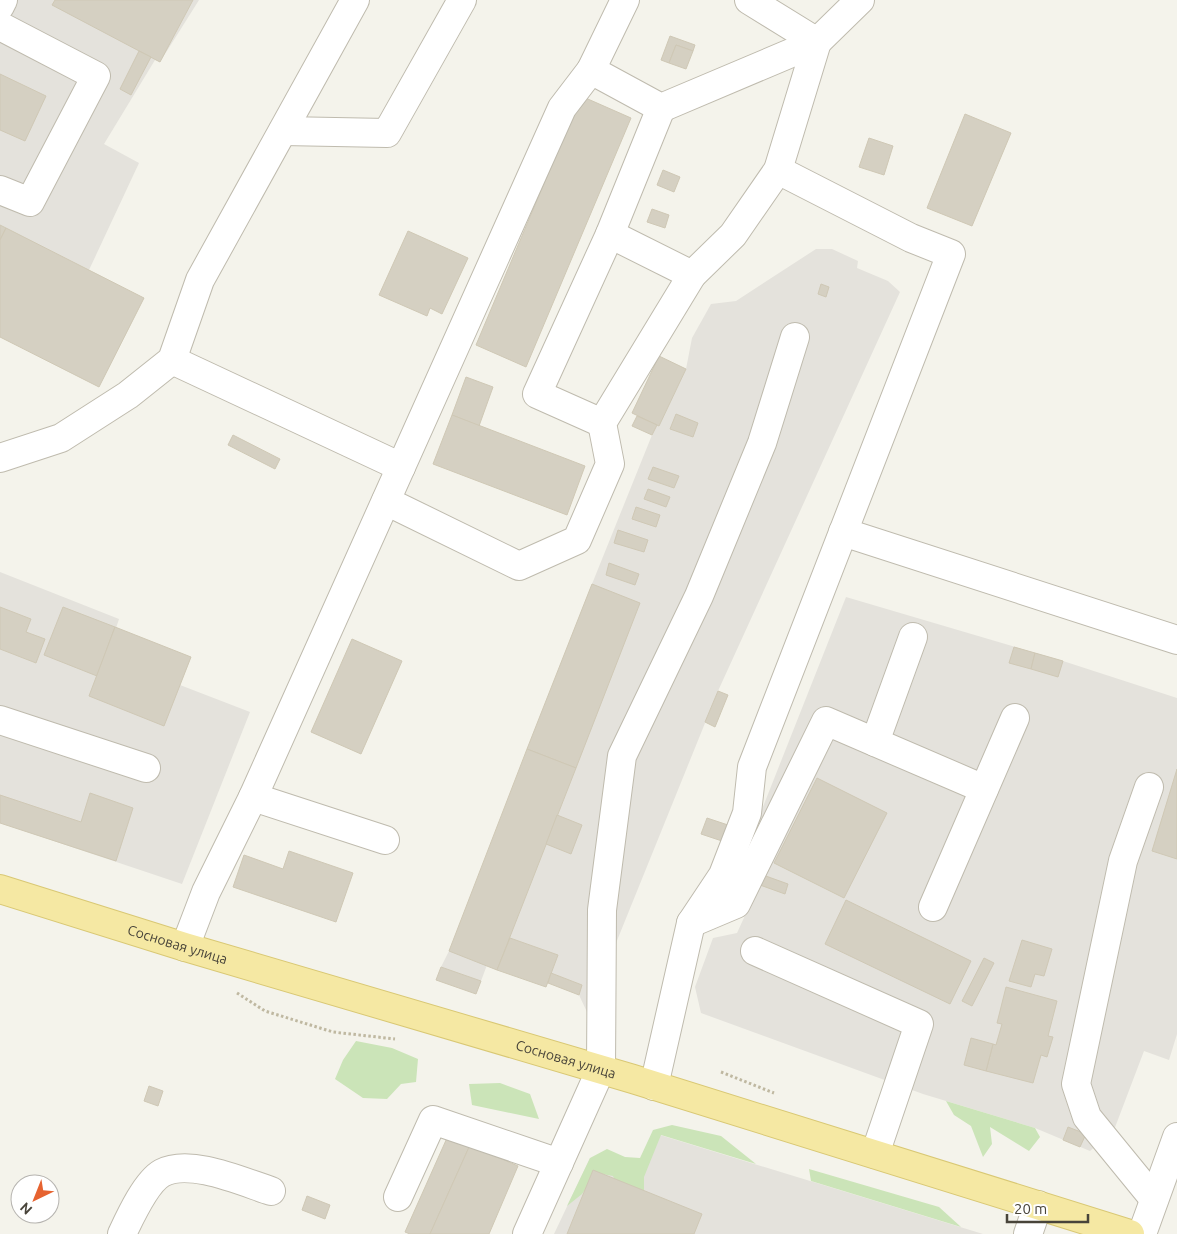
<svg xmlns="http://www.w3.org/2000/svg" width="1177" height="1234" viewBox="0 0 1177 1234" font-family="Ubuntu,sans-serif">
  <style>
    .industrial { fill: #e4e2dc }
    .green { fill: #cbe4b8 }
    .building { fill: #d5d0c2; stroke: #cfc8b5 }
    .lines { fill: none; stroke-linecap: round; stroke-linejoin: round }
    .minor-casing { stroke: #bfbbae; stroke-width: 30 }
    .major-casing { stroke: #d9c874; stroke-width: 30 }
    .path { stroke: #bfb8a1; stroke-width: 3; stroke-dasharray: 2.5 2.5; stroke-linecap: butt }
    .minor { stroke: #fff; stroke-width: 28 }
    .major { stroke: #f5e8a3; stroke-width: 28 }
    .labels { text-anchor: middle; stroke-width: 5; stroke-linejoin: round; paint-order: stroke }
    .street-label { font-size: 14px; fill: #48443a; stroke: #fff }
  </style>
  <rect width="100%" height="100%" fill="#f4f3eb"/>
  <g class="industrial">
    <polygon points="0,0 199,0 160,62 155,60 104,144 139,163 89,270 144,298 99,387 0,337"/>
    <polygon points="816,249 832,249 858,261 857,268 888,281 900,292 718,691 614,948 616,1021 587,1012 579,995 582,985 551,973 558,955 510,938 497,970 487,965 481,981 441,967 449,951 592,584 652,435 657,425 659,426 686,369 692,338 711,304 736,301"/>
    <polygon points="0,572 119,619 116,628 191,657 180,685 250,712 182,884 0,823"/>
    <polygon points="846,597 1063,661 1177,698 1177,1034 1169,1060 1144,1051 1114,1130 1090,1151 1035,1128 923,1094 701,1013 695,987 713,938 737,933 759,885 732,885"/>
    <polygon points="660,1135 983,1234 554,1234 590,1158 643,1176"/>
  </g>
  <g class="green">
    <polygon points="356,1041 392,1048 418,1059 416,1082 401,1084 387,1099 363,1098 335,1079 343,1060"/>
    <polygon points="500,1083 530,1094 539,1119 472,1105 469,1084"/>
    <polygon points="946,1101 1035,1128 1040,1137 1029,1151 990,1127 992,1144 983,1157 971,1126 954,1115"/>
    <polygon points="672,1125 721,1136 756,1164 661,1135 644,1177 644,1191 623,1201 613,1176 597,1173 582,1194 567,1206 590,1158 607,1149 625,1157 640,1158 653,1130"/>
    <polygon points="809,1169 939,1207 961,1227 811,1181"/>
  </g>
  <g class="building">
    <polygon points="55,0 193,0 160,62 52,5"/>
    <polygon points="670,36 695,45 693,51 676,45 669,63 661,60"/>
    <polygon points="676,45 693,51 686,69 669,63"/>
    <polygon points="139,51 151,57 131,95 120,89"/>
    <polygon points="0,74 46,96 25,141 0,130"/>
    <polygon points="581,96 631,118 526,367 476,345"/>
    <polygon points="965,114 1011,133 972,226 927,208"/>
    <polygon points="869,138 893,146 884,175 859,167"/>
    <polygon points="663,170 680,177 674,192 657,185"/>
    <polygon points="652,209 669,215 665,228 647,222"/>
    <polygon points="0,225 6,228 0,240"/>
    <polygon points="6,228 144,298 99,387 0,337 0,240"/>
    <polygon points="408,231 468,258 442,314 430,308 427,316 379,295"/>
    <polygon points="821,284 829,287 826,297 818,294"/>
    <polygon points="659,356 686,369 659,426 632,413"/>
    <polygon points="466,377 493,387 479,426 452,415"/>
    <polygon points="676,414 698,423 693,437 670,429"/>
    <polygon points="452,415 585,466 567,515 433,464"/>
    <polygon points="637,416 657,425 652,435 632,426"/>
    <polygon points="233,435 280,459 275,469 228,445"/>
    <polygon points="653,467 679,476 674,488 648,479"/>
    <polygon points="648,489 670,497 666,507 644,499"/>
    <polygon points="636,507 660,515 656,527 632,519"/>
    <polygon points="618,530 648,540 644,552 614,543"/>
    <polygon points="609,563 639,574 635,585 606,575"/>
    <polygon points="592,584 640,603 576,768 527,749"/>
    <polygon points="0,607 31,619 26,632 45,639 36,663 0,649"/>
    <polygon points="63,607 115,627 97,676 44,655"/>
    <polygon points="115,627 191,657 164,726 89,696"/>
    <polygon points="352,639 402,661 361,754 311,732"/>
    <polygon points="1014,647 1035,653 1031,669 1009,663"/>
    <polygon points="1035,653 1063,661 1058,677 1031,669"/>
    <polygon points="718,691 728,695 715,727 705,722"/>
    <polygon points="527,749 576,768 497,970 449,951"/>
    <polygon points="1177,769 1177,859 1152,851"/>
    <polygon points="817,778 887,813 844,898 774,863"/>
    <polygon points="90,793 133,808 116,861 0,823 0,795 81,822"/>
    <polygon points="557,815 582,825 571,854 546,844"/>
    <polygon points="707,818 731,826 725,842 701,834"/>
    <polygon points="289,851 353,873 336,922 233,887 244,855 283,869"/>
    <polygon points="763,875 788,884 785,894 760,885"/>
    <polygon points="846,900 971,961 950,1004 825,944"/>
    <polygon points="510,938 558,955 546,987 497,970"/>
    <polygon points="1022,940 1052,949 1044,976 1035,974 1031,987 1009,981"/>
    <polygon points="984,958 994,963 972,1006 962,1001"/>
    <polygon points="441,967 481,981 476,994 436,980"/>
    <polygon points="551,973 582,985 579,995 548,983"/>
    <polygon points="1006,987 1057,1001 1048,1036 1053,1037 1047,1057 1041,1055 1033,1083 986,1071 993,1044 996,1045 1002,1024 997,1023"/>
    <polygon points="971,1038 993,1044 986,1071 964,1065"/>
    <polygon points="149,1086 163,1091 158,1106 144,1101"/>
    <polygon points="1068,1127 1086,1134 1080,1147 1063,1140"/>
    <polygon points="447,1138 469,1147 430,1234 410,1234 405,1232"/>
    <polygon points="470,1145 518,1166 489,1234 430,1234"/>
    <polygon points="593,1170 702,1214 694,1234 567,1234"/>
    <polygon points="307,1196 330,1205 325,1219 302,1210"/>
  </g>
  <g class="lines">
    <g class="minor-casing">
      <g id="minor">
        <polyline points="0,6 3,0"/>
        <polyline points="0,26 96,76 30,202 0,190"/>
        <polyline points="591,70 661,108 817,42 860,0"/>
        <polyline points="283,131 387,133 462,0"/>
        <polyline points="610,234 692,275"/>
        <polyline points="172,360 401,467"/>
        <polyline points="602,423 537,394 610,234 661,108"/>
        <polyline points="0,458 61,438 128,395 172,360 200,280 355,0"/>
        <polyline points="386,501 519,566 577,540 610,464 602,423 692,275 733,235 778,170 817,42 749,0"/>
        <polyline points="843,532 1177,640"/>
        <polyline points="0,720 146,768"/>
        <polyline points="875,742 913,637"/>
        <polyline points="1149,787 1123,861 1076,1084 1087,1117 1154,1199"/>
        <polyline points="253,797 385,840"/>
        <polyline points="933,907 1015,718"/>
        <polyline points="691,923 736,904 826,721 984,789"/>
        <polyline points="185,947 206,892 253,797 562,108 591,70 625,0"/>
        <polyline points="755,951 919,1024 875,1154"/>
        <polyline points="654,1086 691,923 723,875 747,813 752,767 951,254 911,238 778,170"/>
        <polyline points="398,1197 433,1120 559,1163"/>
        <path d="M122 1234C130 1217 146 1182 162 1173 190 1158 243 1182 271 1191"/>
        <polyline points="527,1234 601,1069 602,910 622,756 699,596 762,443 795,337"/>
        <polyline points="1028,1234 1038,1205"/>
        <polyline points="1142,1234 1177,1137"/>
      </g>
    </g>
    <g class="major-casing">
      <g id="major">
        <path id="s1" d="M0 889 185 947 633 1079 1130 1234"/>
      </g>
    </g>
    <g class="path">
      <polyline points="237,993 265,1011 333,1032 395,1039"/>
      <polyline points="721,1072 774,1093"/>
    </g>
    <use href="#minor" class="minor"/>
    <use href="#major" class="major"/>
  </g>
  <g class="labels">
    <g class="street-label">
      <text dy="5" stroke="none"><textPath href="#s1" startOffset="186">Сосновая улица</textPath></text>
      <text dy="5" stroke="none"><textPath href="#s1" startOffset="591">Сосновая улица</textPath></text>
    </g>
  </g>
  <g transform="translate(35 1199) rotate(223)"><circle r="24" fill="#ffffff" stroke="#b6b4b0"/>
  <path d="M0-4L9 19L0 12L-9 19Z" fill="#e66330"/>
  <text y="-8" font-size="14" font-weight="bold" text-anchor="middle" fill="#48443a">N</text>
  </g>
  <path d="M1007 1214v8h81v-8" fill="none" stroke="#48443a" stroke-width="2.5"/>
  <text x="1014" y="1214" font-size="15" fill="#48443a" stroke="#ffffff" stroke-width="4" paint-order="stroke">20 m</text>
</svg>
